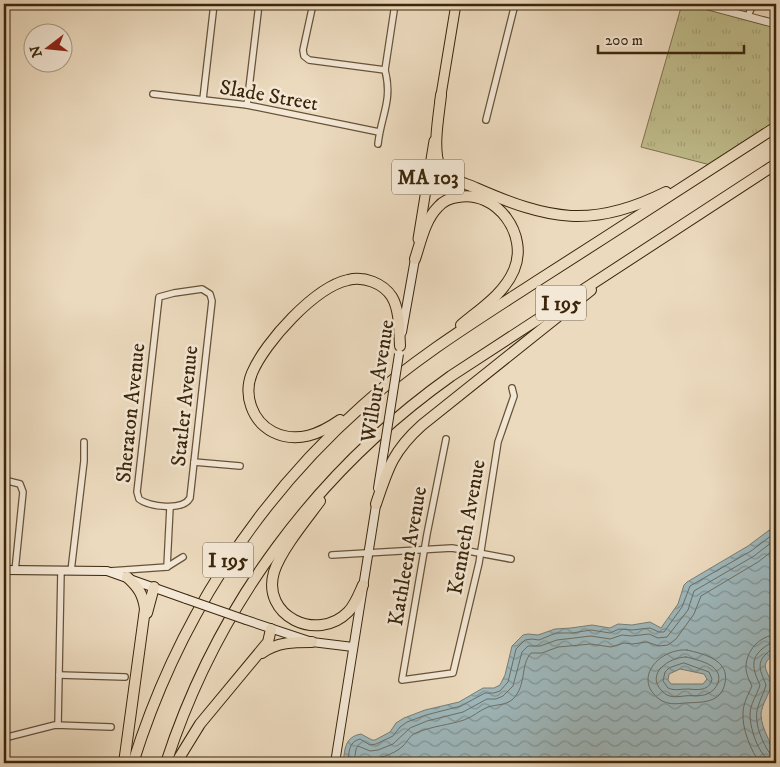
<svg xmlns="http://www.w3.org/2000/svg" width="780" height="767" viewBox="0 0 780 767" font-family="'IM FELL DW Pica',serif">
  <style>
    .park { fill: url(#park-tufts); stroke: #7e724c }
    .water { fill: url(#water-waves); stroke: #767e75; fill-rule: evenodd }
    .lines { fill: none; stroke-linecap: round; stroke-linejoin: round }
    .shore { stroke: #6c6f64; stroke-width: 1 }
    .minor-casing { stroke: #675338; stroke-width: 8 }
    .tertiary-casing { stroke: #675338; stroke-width: 9 }
    .secondary-casing { stroke: #3b260b; stroke-width: 10 }
    .primary-casing { stroke: #3b260b; stroke-width: 11 }
    .motorway-casing { stroke: #3b260b; stroke-width: 12 }
    .minor { stroke: #f3e7d5; stroke-width: 5.5 }
    .tertiary { stroke: #f3e7d5; stroke-width: 7 }
    .secondary { stroke: #f3e7d5; stroke-width: 8 }
    .primary { stroke: #ecdabe; stroke-width: 9 }
    .motorway { stroke: #ecdabe; stroke-width: 10 }
    .secondary-bridge-casing { stroke: #3b260b; stroke-width: 10; stroke-linecap: butt }
    .secondary-bridge { stroke: #f3e7d5; stroke-width: 8 }
    .labels { text-anchor: middle; stroke-width: 5; stroke-linejoin: round; paint-order: stroke }
    .shield { fill: #f3e7d5; stroke: #726048; stroke-width: 1 }
    .shield-label { font-size: 20px; font-weight: bold; fill: #3b260b }
    .street-label { font-size: 21px; fill: #3b260b; stroke: #f3e7d5 }
  </style>
  <defs>
    <pattern id="park-tufts" width="24" height="20" patternUnits="userSpaceOnUse" patternTransform="scale(1.25)"><rect width="24" height="20" fill="#c0bd8c"/><path d="M3 7l-1-3M5 7V3M7 7l1-3M15 17l-1-3M17 17v-4M19 17l1-3" fill="none" stroke="#a6a277"/></pattern>
    <pattern id="water-waves" width="16" height="10" patternUnits="userSpaceOnUse" patternTransform="scale(1.25)"><rect width="16" height="10" fill="#9eb8bc"/><path d="M0 5q4-4 8 0t8 0" fill="none" stroke="#829597"/></pattern>
  </defs>
  <rect width="100%" height="100%" fill="#ecdabe"/>
  <filter id="stains"><feTurbulence type="fractalNoise" baseFrequency=".004" numOctaves="4"/><feColorMatrix values="0 0 0 0 .2 0 0 0 0 .09 0 0 0 0 .02 0 0 0 .5 -.17"/></filter>
  <radialGradient id="worn" r=".72"><stop offset=".6" stop-color="#630" stop-opacity="0"/><stop offset="1" stop-color="#630" stop-opacity=".3"/></radialGradient>
  <polygon class="park" points="682,4 707,4 776,24 776,133 722,168 641,147"/>
  <path class="water" d="M776 525V652C759 666 766 667 772 684 769 694 762 704 761 714 761 732 776 747 776 763H343C345 750 344 737 361 734L372 740H375L390 732 396 723 404 718 425 710 459 702 483 688H494L500 685 505 675 512 646 523 635 528 634 538 635 555 629 571 628 592 625 610 628 618 624 632 625 650 622 661 628 678 604 684 585 687 582 748 546ZM680 669 704 674 707 679 703 684H671L668 680 669 674Z"/>
  <g class="lines">
    <g class="shore">
      <path d="M776 642C770 643 767 645 762 649 749 660 754 672 760 685 757 695 750 704 750 715 750 729 760 762 776 763"/>
      <path d="M776 649C771 649 769 651 766 654 755 664 762 674 766 685 764 693 760 699 758 707 753 721 762 743 771 755L776 757"/>
      <path d="M687 650C704 654 730 660 725 683 721 704 701 702 685 703 676 704 667 705 659 699 632 678 660 648 687 650Z"/>
      <path d="M686 657C698 660 724 665 718 683 716 688 712 692 707 694 700 697 692 695 684 696 676 697 668 698 662 691 645 674 669 657 686 657Z"/>
      <path d="M684 663 709 672 712 679C709 691 699 690 688 689 680 689 675 691 668 688L663 681 665 672 669 668Z"/>
      <path d="M348 763C349 753 348 742 360 739L370 745 376 744 393 736 400 727 407 722 426 715 461 706 485 693H494L500 691 508 682 516 649 525 640 532 639 539 640 556 633H572L591 630 610 633 619 629 632 630 650 628 659 632H664L682 607 690 586 751 551 776 532"/>
      <polyline points="354,763 356,749 358,746 370,751 378,750 393,744 410,728 427,721 463,712 487,699 496,699 503,696 513,686 522,652 528,646 540,646 557,640 591,636 610,639 622,635 632,636 649,634 658,638 667,637 688,610 694,591 754,556 776,539"/>
      <path d="M362 763 364 758C377 760 393 755 403 746 408 741 409 736 416 733 432 726 449 725 464 720 473 717 480 710 488 707 497 704 505 706 513 699 527 685 520 665 531 653H542L558 647 591 644 611 647 624 643 632 644 647 642 659 646 668 645 676 639 694 614 701 596 758 562 776 548"/>
      <path d="M760 763C751 751 742 729 743 713 743 704 748 695 752 686 749 680 746 674 746 667 746 651 760 635 776 635"/>
    </g>
    <g class="minor-casing">
      <g id="minor">
        <polyline points="313,4 303,50 304,56 309,60 385,70"/>
        <polyline points="748,16 753,4"/>
        <polyline points="153,94 247,105 379,132"/>
        <polyline points="203,99 214,4"/>
        <polyline points="247,105 259,4"/>
        <polyline points="486,120 515,4"/>
        <path d="M378 144C381 115 393 101 385 70L395 4"/>
        <path d="M202 289 210 294 212 301 190 498C183 511 149 507 139 499L137 492 159 297 174 293Z"/>
        <polyline points="446,439 427,534 402,680 453,673 479,563 498,442 514,396 512,388"/>
        <polyline points="194,462 240,466"/>
        <polyline points="4,480 20,484 23,492 15,571"/>
        <polyline points="332,555 452,548 511,559"/>
        <polyline points="167,567 170,507"/>
        <polyline points="71,571 84,461 84,442"/>
        <polyline points="110,571 167,567 183,557"/>
        <polyline points="59,675 125,677"/>
        <polyline points="58,725 61,571"/>
        <polyline points="4,738 55,725 111,727"/>
      </g>
    </g>
    <g class="tertiary-casing">
      <polyline id="tertiary" points="701,4 776,24"/>
    </g>
    <g class="secondary-casing">
      <g id="secondary">
        <polyline points="402,332 415,259"/>
        <polyline points="378,488 384,450"/>
        <polyline points="4,570 107,571 186,599"/>
        <polyline points="246,620 312,642 353,647"/>
        <polyline points="335,763 377,499"/>
      </g>
    </g>
    <g class="primary-casing">
      <g id="primary">
        <polyline points="440,101 456,4"/>
        <polyline points="418,239 434,141"/>
      </g>
    </g>
    <g class="motorway-casing">
      <g id="motorway">
        <path d="M441 95C439 115 432 149 440 167 446 179 465 183 476 188 549 220 592 229 666 192"/>
        <path d="M415 259C421 241 425 220 438 207 443 201 451 198 458 197 497 190 529 235 514 270 504 294 480 309 461 325"/>
        <path d="M340 420C320 434 297 444 273 432 252 421 243 395 252 373 265 342 315 287 348 280 364 276 383 283 392 297 400 311 399 330 400 346"/>
        <path d="M320 501C306 520 281 550 274 572 261 616 317 643 348 612 355 605 359 594 363 585"/>
        <path d="M376 504C388 468 393 451 422 425L591 290"/>
        <polyline points="147,613 154,587"/>
        <path d="M262 653C277 642 294 642 312 642"/>
        <path d="M124 763 145 609C143 594 138 587 127 577"/>
        <path d="M133 763C176 625 254 502 362 406 415 358 477 320 537 281 617 230 697 178 776 127"/>
        <path d="M166 763C217 606 316 472 451 376L776 164"/>
        <polyline points="176,763 200,724 268,642 271,629"/>
      </g>
    </g>
    <use href="#minor" class="minor"/>
    <use href="#tertiary" class="tertiary"/>
    <use href="#secondary" class="secondary"/>
    <use href="#primary" class="primary"/>
    <use href="#motorway" class="motorway"/>
    <g class="secondary-bridge-casing">
      <g id="secondary-bridge">
        <polyline points="384,450 399,354"/>
        <polyline points="186,599 246,620"/>
      </g>
    </g>
    <use href="#secondary-bridge" class="secondary-bridge"/>
  </g>
  <g class="labels">
    <g class="shield">
      <rect x="392" y="159.5" width="72" height="35" rx="4"/>
      <rect x="536" y="285.5" width="50" height="35" rx="4"/>
      <rect x="203" y="542.5" width="50" height="35" rx="4"/>
    </g>
    <g class="shield-label">
      <text x="428" y="184">MA 103</text>
      <text x="561" y="310">I 195</text>
      <text x="228" y="567">I 195</text>
    </g>
    <g class="street-label">
      <text transform="translate(269 95) rotate(10)" y="7">Slade Street</text>
      <text transform="translate(377 381) rotate(-81)" y="7">Wilbur Avenue</text>
      <text transform="translate(184 406) rotate(-84)" y="7">Statler Avenue</text>
      <text transform="translate(130 413) rotate(-84)" y="7">Sheraton Avenue</text>
      <text transform="translate(466 527) rotate(-80)" y="7">Kenneth Avenue</text>
      <text transform="translate(407 556) rotate(-80)" y="7">Kathleen Avenue</text>
    </g>
  </g>
  <rect width="780" height="767" fill="none" stroke="#ecdabe" stroke-width="20"/>
  <rect x="5" y="5" width="770" height="757" fill="none" stroke="#3b260b" stroke-width="2.5"/>
  <rect x="10" y="10" width="760" height="747" fill="none" stroke="#3b260b"/>
  <g transform="translate(48 48) rotate(254)"><circle r="24" fill="#f3e7d5" stroke="#a99a84"/>
  <path d="M0-4L9 19L0 12L-9 19Z" fill="#8f2418"/>
  <text y="-8" font-size="14" font-weight="bold" text-anchor="middle" fill="#3b260b">N</text>
  </g>
  <path d="M598 45v8h146v-8" fill="none" stroke="#3b260b" stroke-width="2.5"/>
  <text x="605" y="45" font-size="15" fill="#3b260b" stroke="#f3e7d5" stroke-width="4" paint-order="stroke">200 m</text>
  <rect width="100%" height="100%" filter="url(#stains)"/>
  <rect width="100%" height="100%" fill="url(#worn)"/>
</svg>
